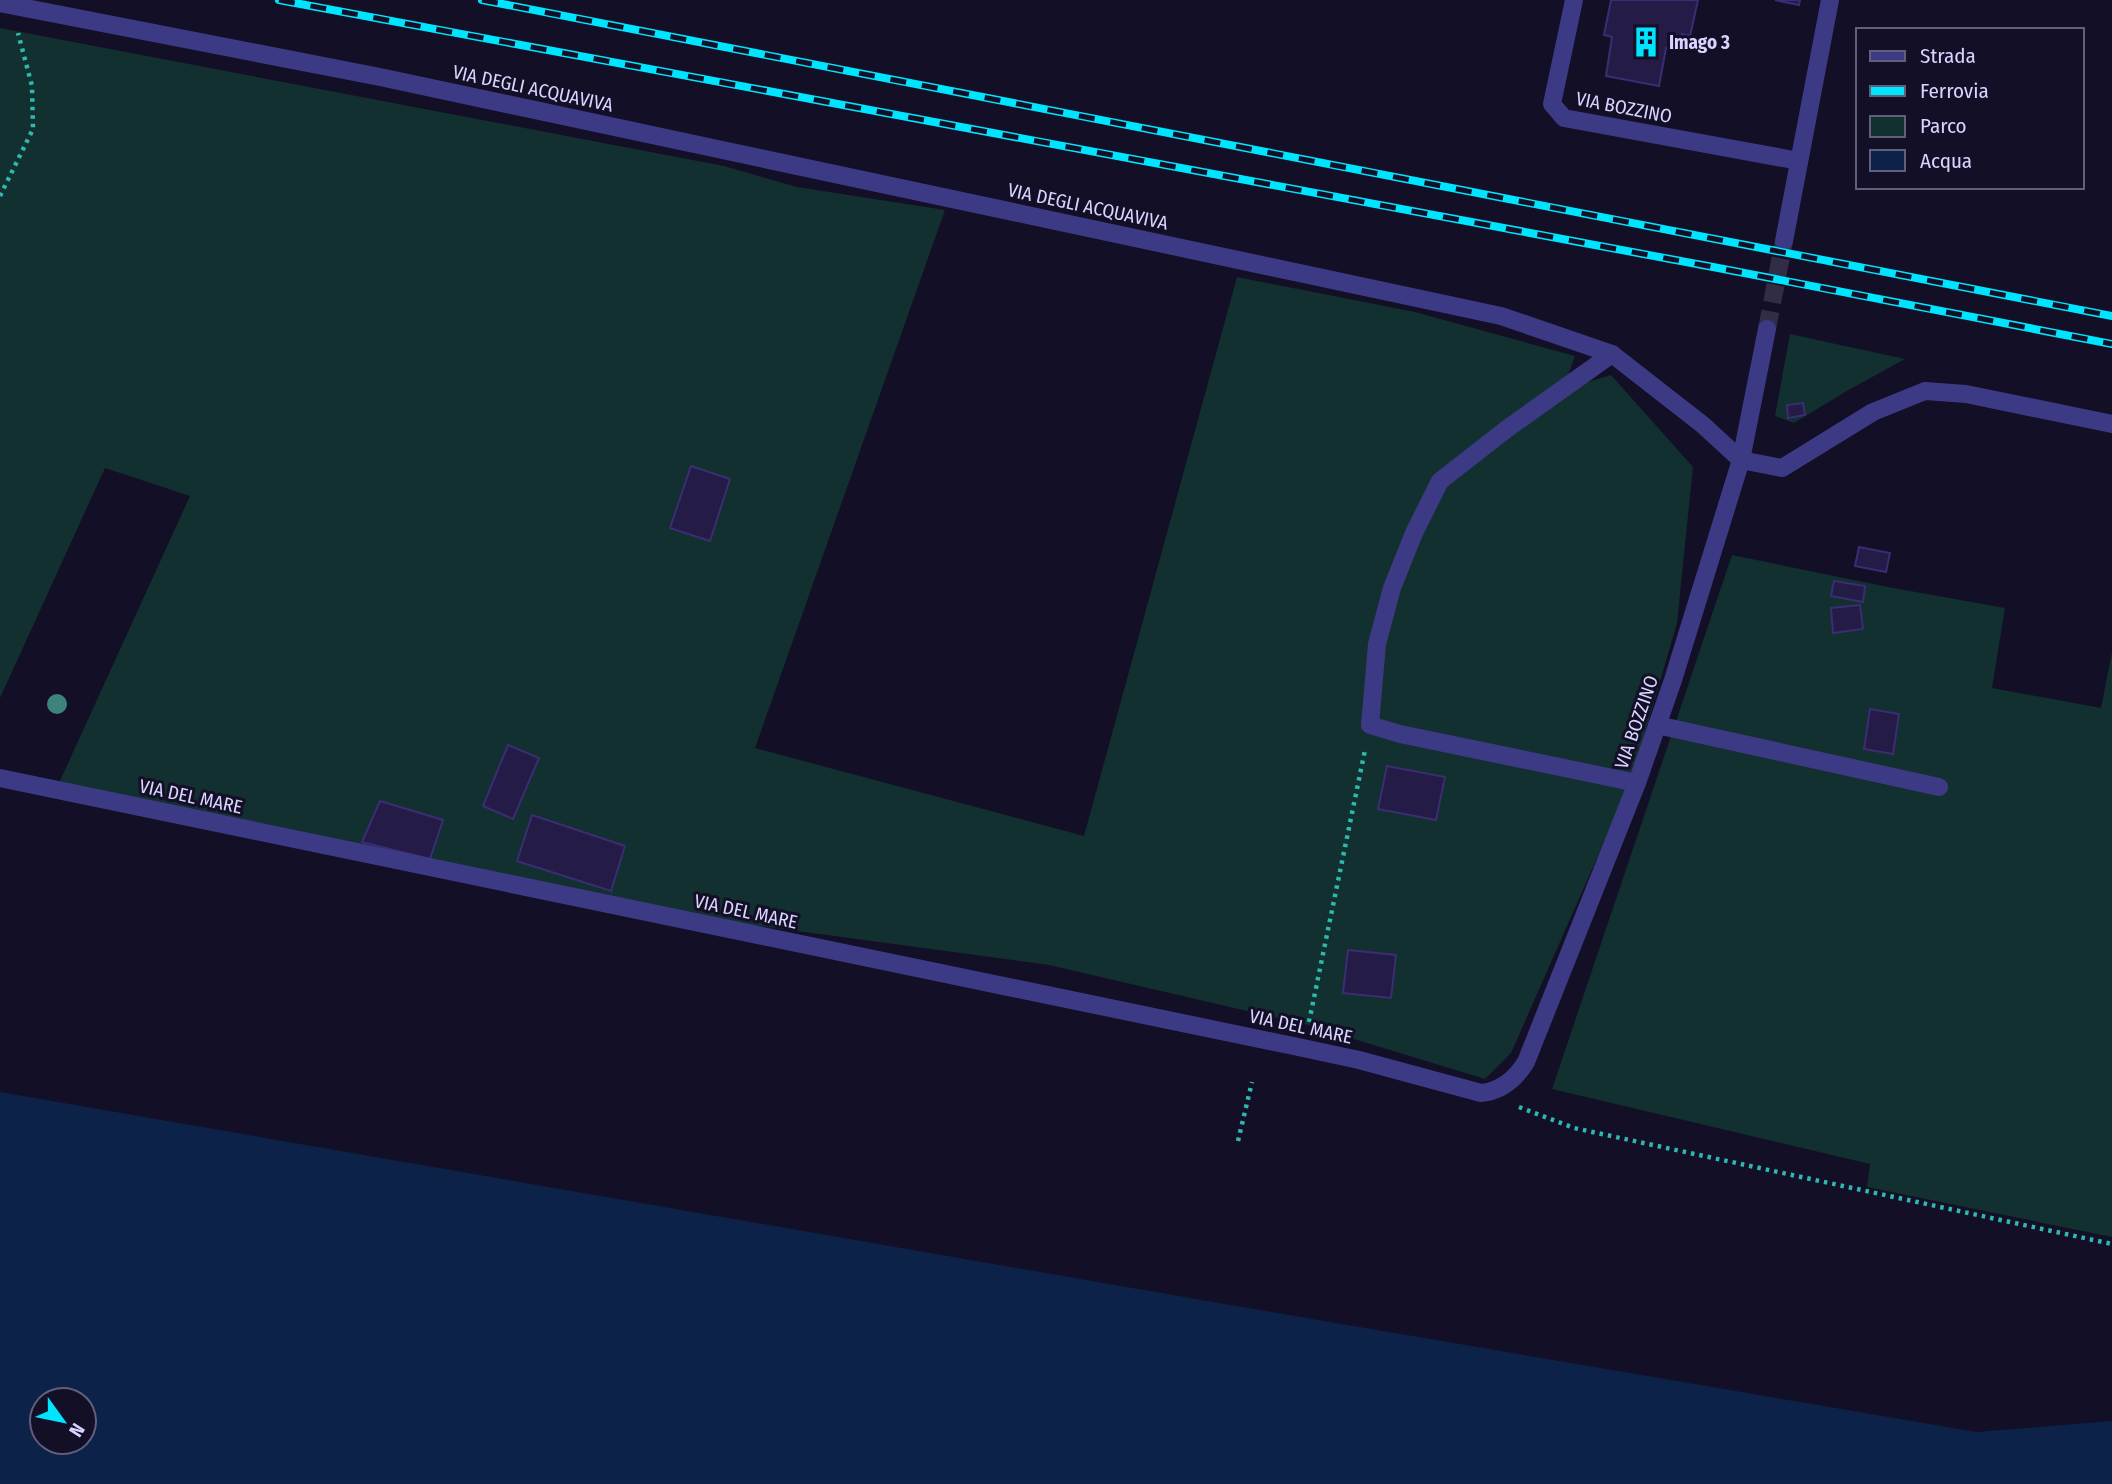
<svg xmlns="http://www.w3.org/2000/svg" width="2112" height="1484" viewBox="0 0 2112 1484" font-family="'Fira Sans Condensed',sans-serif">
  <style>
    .green { fill: #12302f }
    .water { fill: #0c2248; fill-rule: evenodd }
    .building { fill: #241b47; stroke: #3b2d73; stroke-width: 2 }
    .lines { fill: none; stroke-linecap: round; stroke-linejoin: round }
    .minor-tunnel { stroke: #312d47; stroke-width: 18; stroke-dasharray: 18 9; stroke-linecap: butt }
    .path { stroke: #2fb8b0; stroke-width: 4.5; stroke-dasharray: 3.5 5; stroke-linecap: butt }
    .minor { stroke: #3d3a85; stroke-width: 18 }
    .rail-casing { stroke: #00e5ff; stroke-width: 8 }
    .rail { stroke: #130f26; stroke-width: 5; stroke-dasharray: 16; stroke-linecap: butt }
    .tree { fill: #3d827b }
    .labels { text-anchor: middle; stroke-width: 6; stroke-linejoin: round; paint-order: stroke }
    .poi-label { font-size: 19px; font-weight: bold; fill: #d9d4ff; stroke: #130f26; text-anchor: start }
    .street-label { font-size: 19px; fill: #d9d4ff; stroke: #130f26 }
  </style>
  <rect width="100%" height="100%" fill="#130f26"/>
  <g class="green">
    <polygon points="0,28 724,166 797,187 945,210 755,748 1084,836 1237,277 1415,312 1575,356 1568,375 1581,384 1611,375 1693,467 1677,623 1631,781 1511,1053 1485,1079 1308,1025 1049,965 693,917 59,783 190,496 105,468 0,698"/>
    <polygon points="1790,334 1905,359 1845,392 1794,423 1775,416"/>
    <polygon points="1732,555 1888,587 2005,608 1992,688 2101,708 2112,652 2112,1237 1867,1187 1870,1164 1552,1089"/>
  </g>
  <path class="water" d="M0 1092 1225 1304 1977 1432 2112 1421V1484H0ZM42 1400H84V1442H42Z"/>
  <g class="building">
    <polygon points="1611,0 1698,0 1690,36 1682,34 1679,50 1666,48 1659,86 1606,76 1612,37 1604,35"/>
    <polygon points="1775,0 1800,0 1799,5"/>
    <polygon points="1803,403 1805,415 1788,418 1787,405"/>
    <polygon points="691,466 730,479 710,541 670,528"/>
    <polygon points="1859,547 1890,553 1886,572 1855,566"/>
    <polygon points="1834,581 1865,586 1863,602 1831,596"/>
    <polygon points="1860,605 1863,629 1833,633 1831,608"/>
    <polygon points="1870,709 1899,714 1893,754 1864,749"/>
    <polygon points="508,745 539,758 513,819 483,806"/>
    <polygon points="1387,766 1445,777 1436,820 1378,809"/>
    <polygon points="380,801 443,820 430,859 362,842"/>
    <polygon points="532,815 625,846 611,891 517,861"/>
    <polygon points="1348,950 1396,955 1391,998 1343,993"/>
  </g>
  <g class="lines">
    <polyline class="minor-tunnel" points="1767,329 1784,241"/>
    <g class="path">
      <polyline points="0,196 33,129 32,86 18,33"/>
      <polyline points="1309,1022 1365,750"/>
      <polyline points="1519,1107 1574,1128 2112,1244"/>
      <polyline points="1238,1141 1252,1082"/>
    </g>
    <g class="minor">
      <polyline points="1574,0 1552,104 1564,118 1799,161"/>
      <polyline points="0,3 380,77 1501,316 1612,354 1703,425 1741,460 1782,468 1873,412 1925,391 1966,394 2112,424"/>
      <polyline points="1784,241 1830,0"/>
      <polyline points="1612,354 1508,428 1440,481 1414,533 1392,588 1377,644 1370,725 1400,734 1637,783"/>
      <polyline points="1657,725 1939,787"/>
      <path d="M0 778 1303 1048 1359 1060 1481 1093C1501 1091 1516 1078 1526 1062L1637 783 1673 680 1741 460 1767 329"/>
    </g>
    <g class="rail-casing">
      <g id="rail">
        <polyline points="279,0 1713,267 2112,344"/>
        <polyline points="482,0 2112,316"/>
      </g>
    </g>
    <use href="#rail" class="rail"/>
  </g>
  <circle class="tree" cx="57" cy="704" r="10"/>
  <defs>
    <g id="building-bare" transform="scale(2.415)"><path d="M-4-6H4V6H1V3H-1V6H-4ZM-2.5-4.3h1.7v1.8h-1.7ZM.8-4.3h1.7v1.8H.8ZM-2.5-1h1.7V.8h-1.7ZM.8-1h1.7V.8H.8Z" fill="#00e5ff" stroke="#130f26" stroke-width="2.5" paint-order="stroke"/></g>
  </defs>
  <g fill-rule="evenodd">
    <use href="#building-bare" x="1646" y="42"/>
  </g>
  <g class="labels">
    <g class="poi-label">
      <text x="1669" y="49">Imago 3</text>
    </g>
    <g class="street-label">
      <text transform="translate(533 88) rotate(12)" y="7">VIA DEGLI ACQUAVIVA</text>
      <text transform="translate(1624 107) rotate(11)" y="7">VIA BOZZINO</text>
      <text transform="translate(1088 206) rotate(12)" y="7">VIA DEGLI ACQUAVIVA</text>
      <text transform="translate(1636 722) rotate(-71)" y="7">VIA BOZZINO</text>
      <text transform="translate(191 796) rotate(12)" y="7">VIA DEL MARE</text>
      <text transform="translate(746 911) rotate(12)" y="7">VIA DEL MARE</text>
      <text transform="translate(1301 1026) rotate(12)" y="7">VIA DEL MARE</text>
    </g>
  </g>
  <rect x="1856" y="28" width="228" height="161" fill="#130f26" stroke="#625e7d" stroke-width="2"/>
  <rect x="1870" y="51" width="35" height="10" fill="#3d3a85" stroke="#625e7d" stroke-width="2"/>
  <text x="1920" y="63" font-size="21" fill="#d9d4ff">Strada</text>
  <rect x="1870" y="86" width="35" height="10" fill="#00e5ff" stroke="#625e7d" stroke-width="2"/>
  <text x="1920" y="98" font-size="21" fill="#d9d4ff">Ferrovia</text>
  <rect x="1870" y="116" width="35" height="21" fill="#12302f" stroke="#625e7d" stroke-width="2"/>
  <text x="1920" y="133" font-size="21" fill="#d9d4ff">Parco</text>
  <rect x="1870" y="150" width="35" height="21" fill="#0c2248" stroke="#625e7d" stroke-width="2"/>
  <text x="1920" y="168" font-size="21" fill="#d9d4ff">Acqua</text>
  <g transform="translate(63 1421) rotate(123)"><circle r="33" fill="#130f26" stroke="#625e7d" stroke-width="2"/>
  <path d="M0-5L12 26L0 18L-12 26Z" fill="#00e5ff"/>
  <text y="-10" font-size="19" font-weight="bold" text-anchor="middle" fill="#d9d4ff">N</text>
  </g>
</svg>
